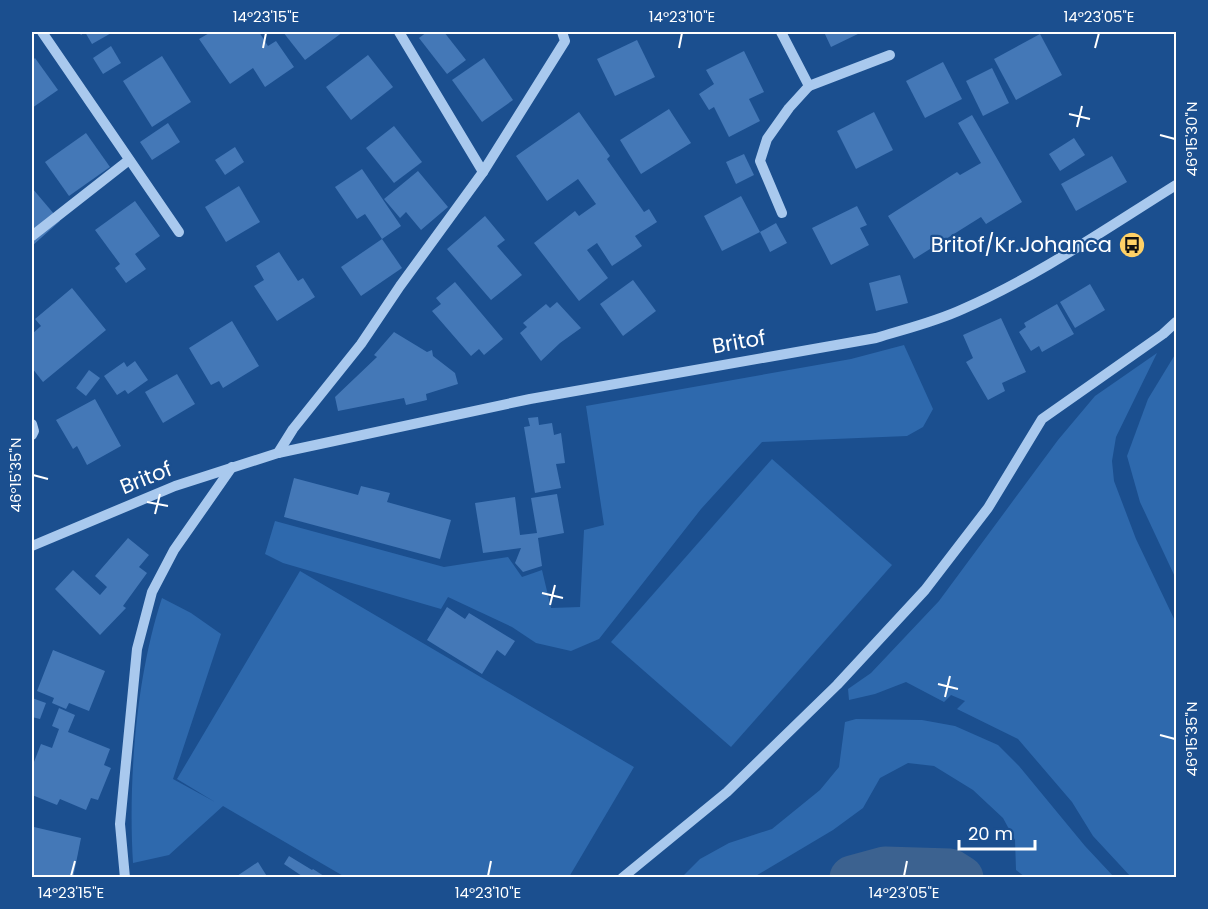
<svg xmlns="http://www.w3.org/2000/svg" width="1208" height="909" viewBox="0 0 1208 909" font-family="Poppins,sans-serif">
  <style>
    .green { fill: #2e69ad }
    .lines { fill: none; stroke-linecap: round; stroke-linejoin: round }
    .river { stroke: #3c6290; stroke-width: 45 }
    .building { fill: #4478b7 }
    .minor { stroke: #a9c9ee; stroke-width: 10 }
    .ticks { fill: none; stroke: #fff; stroke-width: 2 }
    .labels { text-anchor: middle; stroke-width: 4.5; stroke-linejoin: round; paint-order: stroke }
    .poi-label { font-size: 21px; fill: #fff; stroke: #1b4f8f; text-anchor: end }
    .street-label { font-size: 21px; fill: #fff; stroke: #1b4f8f }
    .neatline { fill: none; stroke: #fff; stroke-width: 2 }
    .ticks-label { font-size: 15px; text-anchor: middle; fill: #fff }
  </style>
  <rect width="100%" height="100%" fill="#1b4f8f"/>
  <g class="green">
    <polygon points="904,345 933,409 923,427 907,436 762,442 701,509 599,639 571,651 536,643 512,627 448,597 441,609 283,563 265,554 275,521 444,567 508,557 522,577 542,570 551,608 580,607 584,530 604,525 586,406 851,359"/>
    <polygon points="1157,353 1116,437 1112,461 1114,481 1136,539 1176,623 1176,877 1131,877 1093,836 1072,802 1018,739 957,709 965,701 951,695 944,702 906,682 875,694 849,700 848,689 871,673 939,601 1058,440 1095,396"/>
    <polygon points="1176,353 1176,579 1140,502 1127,456 1148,399"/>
    <polygon points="772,459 892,565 731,747 611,642"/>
    <path d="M300 571 634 767 569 877H345L223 806 169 855 133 863C128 782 136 676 162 598L191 613 221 634 173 779 215 802 177 779Z"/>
    <polygon points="856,719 922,720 955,726 998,745 1019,766 1085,846 1114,877 1025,877 1016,870 1015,840 1003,818 973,790 934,766 908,763 880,778 863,808 833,830 754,877 682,877 700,859 729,843 772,829 820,790 839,767 845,722"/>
  </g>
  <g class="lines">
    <polyline class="river" points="852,878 885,869 950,871 961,878"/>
  </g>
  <g class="building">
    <polygon points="79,32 113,32 92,44 85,32 81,35"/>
    <polygon points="211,32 259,32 268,46 276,41 294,67 265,87 253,68 230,84 199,39"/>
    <polygon points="283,32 343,32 305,60"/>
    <polygon points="427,32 444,32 466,60 447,74 419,38"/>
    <polygon points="824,32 862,32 831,47"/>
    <polygon points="1040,34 1062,75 1016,100 994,59"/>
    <polygon points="637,40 655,77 615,96 597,59"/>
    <polygon points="111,46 121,63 103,74 93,58"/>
    <polygon points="744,51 764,92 749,99 760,121 729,137 714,107 709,110 699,94 714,84 706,70"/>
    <polygon points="368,55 393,87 351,120 326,87"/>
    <polygon points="162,56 191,102 152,127 123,81"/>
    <polygon points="35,58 58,90 32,108 32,61"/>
    <polygon points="484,58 513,100 482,122 452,80"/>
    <polygon points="943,62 962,99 925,118 906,81"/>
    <polygon points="992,68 1009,103 983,116 966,81"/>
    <polygon points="669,109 691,143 641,174 620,140"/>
    <polygon points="579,112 610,156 607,159 644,212 649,209 657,222 635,236 642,246 612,266 597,243 587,250 608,278 579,301 534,243 575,211 579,216 596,204 578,179 547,201 516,156"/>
    <polygon points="874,112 893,150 856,169 837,131"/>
    <polygon points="972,115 1022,202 986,224 981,217 914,259 888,216 957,172 960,175 981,163 958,123"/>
    <polygon points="168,123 180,142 152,160 140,142"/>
    <polygon points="394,126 422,162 394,183 366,148"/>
    <polygon points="86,133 110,167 69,196 45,162"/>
    <polygon points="1074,138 1085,155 1060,171 1049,154"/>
    <polygon points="235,147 244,162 225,175 215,160"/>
    <polygon points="744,154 754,175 736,184 726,162"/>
    <polygon points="1112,156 1127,182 1076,211 1061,184"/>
    <polygon points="362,169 401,226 382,239 365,214 357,219 335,187"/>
    <polygon points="418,171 448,207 421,230 406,212 400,218 384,199"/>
    <polygon points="239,186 260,222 226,242 205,207"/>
    <polygon points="32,188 60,221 32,246"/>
    <polygon points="741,196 760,232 776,223 787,243 770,252 760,232 722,251 704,216"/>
    <polygon points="135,201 160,236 135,254 146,269 126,283 115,268 120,264 95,230"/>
    <polygon points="857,206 867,225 860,228 869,245 831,265 812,228"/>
    <polygon points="485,216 505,240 497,246 522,275 491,300 447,249"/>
    <polygon points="382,239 402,268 361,296 341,267"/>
    <polygon points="279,252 298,281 303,278 315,297 277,321 254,286 264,280 256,266"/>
    <polygon points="900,275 908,303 876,311 869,283"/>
    <polygon points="633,280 656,311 623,336 600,304"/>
    <polygon points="455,282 503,339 484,355 479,349 471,356 432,311 441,304 436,298"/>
    <polygon points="1090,284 1105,310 1075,328 1060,302"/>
    <polygon points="72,288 106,330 43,382 32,368 32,334 41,326 35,319"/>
    <polygon points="557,302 581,328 560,343 541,361 520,333 527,327 523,323 546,304 550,308"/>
    <polygon points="1057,304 1074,334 1042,352 1039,346 1031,351 1019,332 1026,327 1024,323"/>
    <polygon points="1001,318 1026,372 1002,383 1005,391 988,400 966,362 973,358 963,335"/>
    <polygon points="232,321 259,366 223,388 219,381 211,385 189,348"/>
    <polygon points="394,332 427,352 432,350 433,356 455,373 458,384 426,394 427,400 406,405 404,398 338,411 335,397 377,357 374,355"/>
    <polygon points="135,361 148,380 128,394 125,390 117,395 104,376 124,362 127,367"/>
    <polygon points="89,370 100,378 86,396 76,388"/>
    <polygon points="177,374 195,404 163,423 145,392"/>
    <polygon points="95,399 121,446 87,465 77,446 73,449 56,420"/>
    <polygon points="538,417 539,425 552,423 554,435 561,433 565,463 556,464 561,488 535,493 524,427 530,426 528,418"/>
    <polygon points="294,478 358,495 361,486 390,493 387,502 451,520 440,559 284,517"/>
    <polygon points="557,494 564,533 538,538 542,566 523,572 515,563 521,548 483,553 475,503 515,497 520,535 537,533 531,498"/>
    <polygon points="128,538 149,555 139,567 147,573 123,606 126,608 100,635 55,589 73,570 100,595 107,587 95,576"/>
    <polygon points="447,607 465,619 469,613 515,641 505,656 497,650 482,674 427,640"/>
    <polygon points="53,650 105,671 89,711 69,703 66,709 52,703 54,698 37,691"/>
    <polygon points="32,698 46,703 40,719 32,717"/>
    <polygon points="59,708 75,715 68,732 110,749 104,765 111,768 98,800 91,798 86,810 60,799 57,805 32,795 32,767 41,744 52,748 59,729 52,726"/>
    <polygon points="34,827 81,838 73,878 32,878 32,840"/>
    <polygon points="289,856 312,870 313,869 327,878 305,878 284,864"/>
    <polygon points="258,862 268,878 234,878"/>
  </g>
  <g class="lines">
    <g class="minor">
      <polyline points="42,32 179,232"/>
      <polyline points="399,32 483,172"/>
      <polyline points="781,32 809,86 890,55"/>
      <polyline points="782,213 760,161 767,139 789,108 809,86"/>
      <polyline points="32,236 129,160"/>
      <polyline points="32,424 34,431 32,435"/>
      <polyline points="278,453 293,429 361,344 400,286 483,172 565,41 562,32"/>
      <path d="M32 546 175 486 278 453 530 399 876 338C905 329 935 322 963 309 1038 276 1107 228 1176 185"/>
      <polyline points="125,878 120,824 137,649 152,592 174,550 232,467"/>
      <polyline points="622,878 727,792 837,685 925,590 988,508 1042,419 1163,334 1176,322"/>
    </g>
  </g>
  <path class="ticks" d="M263 48 266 33M679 48 682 33M1095 48 1099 33M1069 114 1090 119M1077 127 1082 106M1160 135 1175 139M33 475 48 479M147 502 168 506M155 514 160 494M542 593 563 598M550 605 555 585M938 684 958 689M945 697 950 676M1160 735 1175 739M71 876 75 861M488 876 491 861M904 876 907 861"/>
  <defs>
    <g id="bus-disc" transform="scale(1.35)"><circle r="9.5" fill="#ffd166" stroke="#1b4f8f"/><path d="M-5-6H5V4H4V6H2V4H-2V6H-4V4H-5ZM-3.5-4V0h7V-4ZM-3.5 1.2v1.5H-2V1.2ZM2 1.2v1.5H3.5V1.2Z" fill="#111"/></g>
  </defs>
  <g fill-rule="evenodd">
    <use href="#bus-disc" x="1132" y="245"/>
  </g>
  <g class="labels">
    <g class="poi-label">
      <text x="1112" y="252">Britof/Kr.Johanca</text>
    </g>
    <g class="street-label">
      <text transform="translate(739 342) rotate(-10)" y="7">Britof</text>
      <text transform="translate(146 478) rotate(-22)" y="7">Britof</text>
    </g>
  </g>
  <rect width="1208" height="909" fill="none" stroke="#1b4f8f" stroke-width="66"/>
  <path d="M959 840v9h76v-9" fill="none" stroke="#ffffff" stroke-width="3"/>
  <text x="968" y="840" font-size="18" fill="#ffffff" stroke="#1b4f8f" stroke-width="4.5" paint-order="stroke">20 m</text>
  <rect x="33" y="33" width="1142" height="843" class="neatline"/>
  <g class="ticks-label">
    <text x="266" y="22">14°23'15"E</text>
    <text x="682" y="22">14°23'10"E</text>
    <text x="1099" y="22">14°23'05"E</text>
    <text transform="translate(1192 139) rotate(-90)" y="5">46°15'30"N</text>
    <text transform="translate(16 475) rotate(-90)" y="5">46°15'35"N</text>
    <text transform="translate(1192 739) rotate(-90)" y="5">46°15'35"N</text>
    <text x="71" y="898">14°23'15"E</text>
    <text x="488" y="898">14°23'10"E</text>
    <text x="904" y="898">14°23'05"E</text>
  </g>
</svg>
